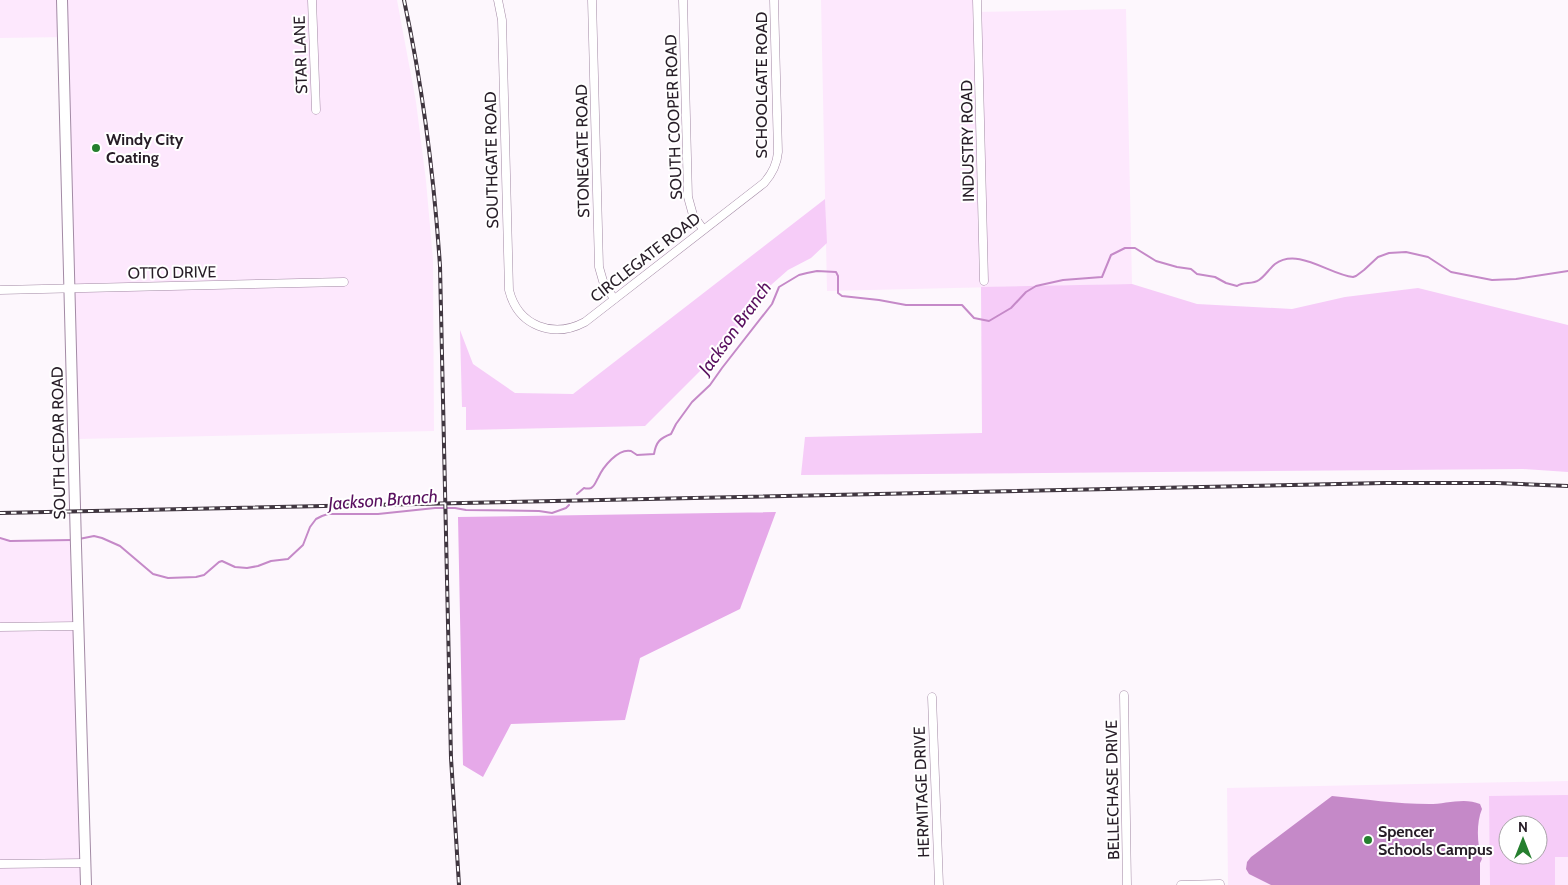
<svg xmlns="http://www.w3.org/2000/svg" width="1568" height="885" viewBox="0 0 1568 885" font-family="Cabin,sans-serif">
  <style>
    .built { fill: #fde8fd; fill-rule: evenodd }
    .green { fill: #f6ccf8; fill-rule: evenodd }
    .forest { fill: #e6a9e9 }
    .water { fill: #c589c8 }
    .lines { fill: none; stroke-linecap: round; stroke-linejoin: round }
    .stream { stroke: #c589c8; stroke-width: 2 }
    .minor-casing { stroke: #a38aa5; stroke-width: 9 }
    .major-casing { stroke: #a38aa5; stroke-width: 12 }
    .minor { stroke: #fff; stroke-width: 8 }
    .major { stroke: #fff; stroke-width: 10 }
    .rail-casing { stroke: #403640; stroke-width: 4 }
    .rail { stroke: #fff; stroke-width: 2; stroke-dasharray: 5.5; stroke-linecap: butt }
    .poi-dot { fill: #257f2e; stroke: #fff; stroke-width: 2 }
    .labels { text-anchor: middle; stroke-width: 4; stroke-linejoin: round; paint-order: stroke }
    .street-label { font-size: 16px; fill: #271d27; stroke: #fff }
    .poi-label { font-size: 16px; font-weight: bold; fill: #271d27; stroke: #fff; text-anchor: start }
    .water-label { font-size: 18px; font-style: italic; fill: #59105f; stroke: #fff }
  </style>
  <rect width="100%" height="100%" fill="#fdf7fd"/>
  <g class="built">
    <polygon points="0,0 397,0 416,102 426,181 433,260 434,431 79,439 73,285 67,37 0,38"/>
    <polygon points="821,0 975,0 975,12 1126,9 1132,284 827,291"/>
    <polygon points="0,538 10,541 70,540 82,885 0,885"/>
    <path d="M1568 781V885H1228L1227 788ZM1508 825H1538V855H1508Z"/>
  </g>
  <g class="green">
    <polygon points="825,199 827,243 811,258 788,270 771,285 717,354 645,426 466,430 466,407 462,407 460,330 473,364 515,393 573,394"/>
    <polygon points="1132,284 1197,304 1292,309 1345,297 1418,288 1568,325 1568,472 1523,469 801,475 805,437 982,433 981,287"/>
    <path d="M1568 795V857H1555V885H1490L1489 796ZM1508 825H1538V855H1508Z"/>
  </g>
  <polygon class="forest" points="776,512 740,609 640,658 625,720 511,724 483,777 463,765 458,517"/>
  <path class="water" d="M1332 796C1364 799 1397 804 1429 804 1445 804 1465 797 1480 804L1482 809C1476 823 1477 845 1482 859L1480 863V885H1271L1249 874 1246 869 1247 862 1251 857Z"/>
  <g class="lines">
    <g class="stream">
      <path d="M577 494 584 488C587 489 588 489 591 488 595 486 596 481 598 478 603 467 618 448 631 451L637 455 654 454C656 442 660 438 671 434L676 424 692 402 710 385 722 368 772 304 779 287 799 275 807 273 817 271 836 272 838 276V293L842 296 879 300 906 305H962L974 318 989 321 1011 308 1026 292 1036 286 1063 280 1102 277 1111 255 1125 248H1135L1156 261 1177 267 1191 269 1197 274 1215 277 1226 283 1237 286C1244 281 1252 285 1259 280 1265 276 1269 269 1275 264 1298 247 1330 275 1353 277L1356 276 1364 270 1378 257 1389 253 1406 252 1428 257 1451 272 1492 280 1516 279 1568 271"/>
      <polyline points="0,538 10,541 72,540"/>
      <polyline points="79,539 94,536 102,538 120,546 153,574 168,578 196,577 204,575 219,562 222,561 235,567 247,568 258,566 271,561 288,559 303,545 310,527 316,519 322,516 328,514 378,514 435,508 455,508 466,510 539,511 552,513 566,508 569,505"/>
    </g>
    <g class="minor-casing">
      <g id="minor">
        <polyline points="312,0 316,110"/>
        <path d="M498 0 502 20 509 290C518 326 553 339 585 322L764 183C772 174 777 165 778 152L774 0"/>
        <polyline points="592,0 599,267 603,281 614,299"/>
        <polyline points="683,0 688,197 693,215 703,229"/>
        <polyline points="977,0 984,281"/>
        <polyline points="0,290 344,282"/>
        <polyline points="0,627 78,626"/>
        <polyline points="1124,695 1127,885"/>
        <polyline points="932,697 939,885"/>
        <polyline points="0,864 85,863"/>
        <polyline points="1181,885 1220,884"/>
      </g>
    </g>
    <g class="major-casing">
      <polyline id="major" points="62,0 76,546 86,885"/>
    </g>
    <use href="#minor" class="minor"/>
    <use href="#major" class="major"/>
    <g class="rail-casing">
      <g id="rail">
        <path d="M404 0C423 88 434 176 440 266L451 758 459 885"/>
        <polyline points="0,513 1384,483 1497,483 1568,486"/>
      </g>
    </g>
    <use href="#rail" class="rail"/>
  </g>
  <g class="poi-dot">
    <circle cx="96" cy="148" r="5"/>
    <circle cx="1368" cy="840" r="5"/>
  </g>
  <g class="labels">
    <g class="street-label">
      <text transform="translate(300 55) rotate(-92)" y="6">STAR LANE</text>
      <text transform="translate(761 85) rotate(-90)" y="6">SCHOOLGATE ROAD</text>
      <text transform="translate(673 117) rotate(-92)" y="6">SOUTH COOPER ROAD</text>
      <text transform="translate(967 141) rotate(-91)" y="6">INDUSTRY ROAD</text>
      <text transform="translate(582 151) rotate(-91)" y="6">STONEGATE ROAD</text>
      <text transform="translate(491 160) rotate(-91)" y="6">SOUTHGATE ROAD</text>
      <text transform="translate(645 257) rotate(-38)" y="6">CIRCLEGATE ROAD</text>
      <text transform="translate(172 272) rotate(-1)" y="6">OTTO DRIVE</text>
      <text transform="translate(58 443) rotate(-91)" y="6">SOUTH CEDAR ROAD</text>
      <text transform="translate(1112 790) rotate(-91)" y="6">BELLECHASE DRIVE</text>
      <text transform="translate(921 792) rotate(-92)" y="6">HERMITAGE DRIVE</text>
    </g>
    <g class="poi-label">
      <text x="106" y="145">Windy City<tspan x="106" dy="18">Coating</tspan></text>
      <text x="1378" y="837">Spencer<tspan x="1378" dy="18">Schools Campus</tspan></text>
    </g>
    <g class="water-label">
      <text transform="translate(735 328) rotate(-54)" y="6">Jackson Branch</text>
      <text transform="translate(383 500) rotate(-4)" y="6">Jackson Branch</text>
    </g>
  </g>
  <g transform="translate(1523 840)"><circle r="24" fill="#ffffff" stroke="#a9a5a9"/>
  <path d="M0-4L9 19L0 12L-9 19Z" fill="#257f2e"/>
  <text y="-8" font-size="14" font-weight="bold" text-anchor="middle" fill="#271d27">N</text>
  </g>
</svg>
